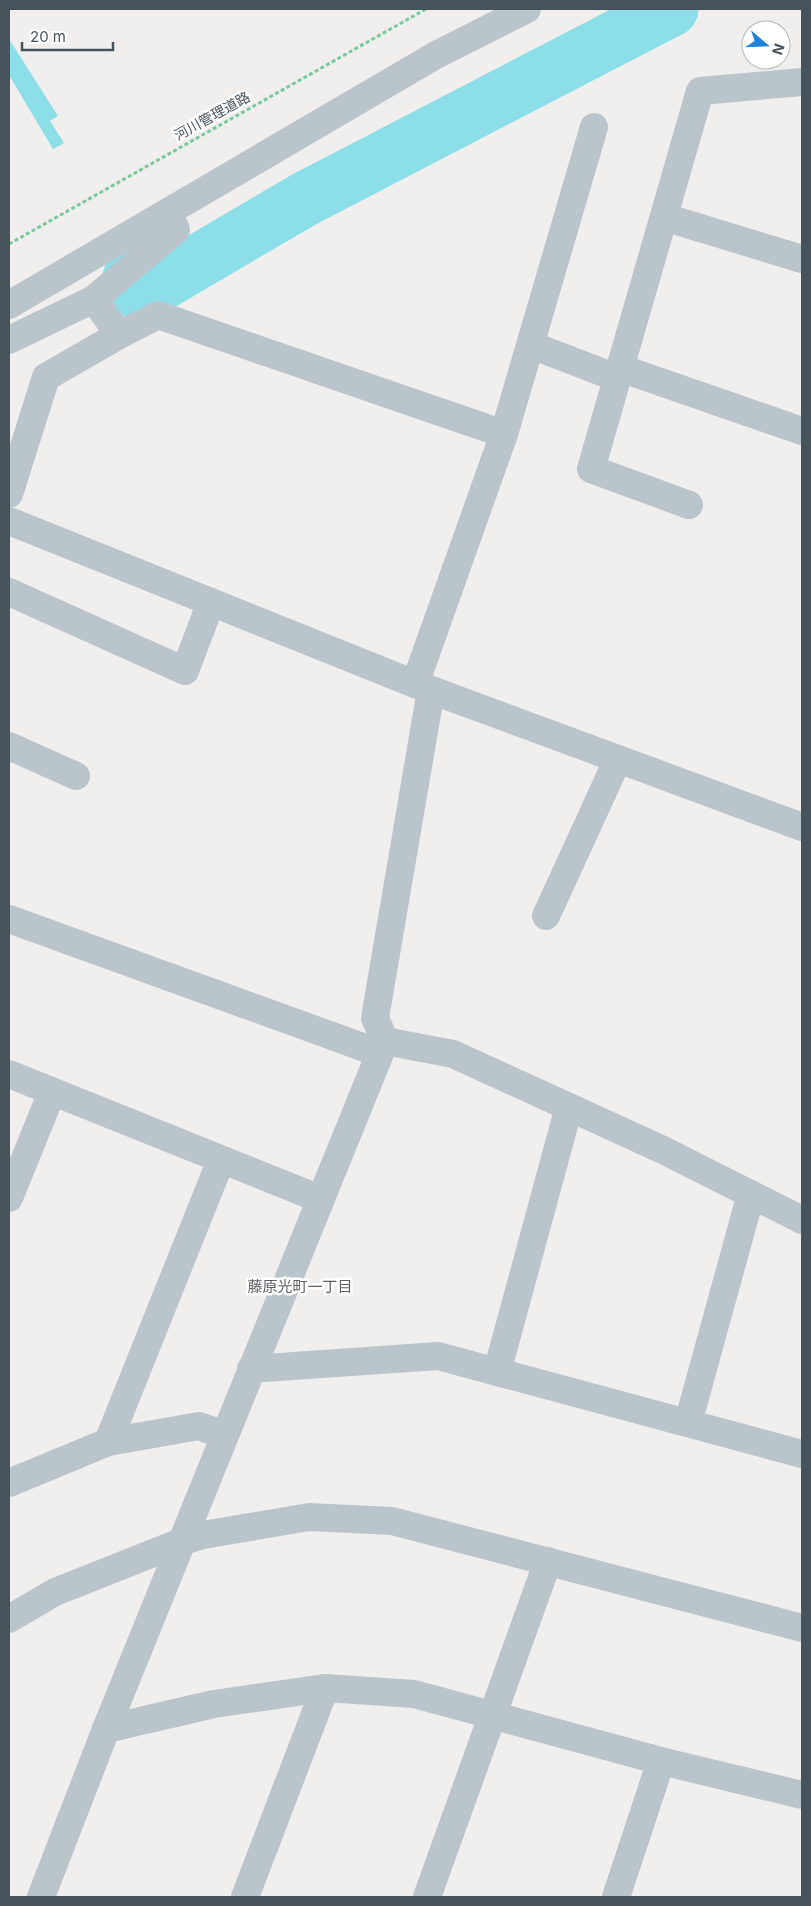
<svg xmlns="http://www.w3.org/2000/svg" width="811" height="1906" viewBox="0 0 811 1906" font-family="Inter,'Noto Sans JP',sans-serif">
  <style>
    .water { fill: #8cdee9 }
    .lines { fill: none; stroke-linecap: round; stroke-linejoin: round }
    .river { stroke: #8cdee9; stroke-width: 55 }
    .path { stroke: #77ca99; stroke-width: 3; stroke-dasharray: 4 2.5; stroke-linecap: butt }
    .minor { stroke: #bac4cb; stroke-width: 28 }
    .tertiary { stroke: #bac4cb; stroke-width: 28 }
    .labels { text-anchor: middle; stroke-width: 5; stroke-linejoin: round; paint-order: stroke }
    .street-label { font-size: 14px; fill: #47535b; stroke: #fff }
    .neighbourhood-label { font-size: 15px; fill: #5b5f63; stroke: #fff }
  </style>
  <rect width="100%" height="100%" fill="#f1eeee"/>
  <polygon class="water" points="9,39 58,116 50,121 64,143 53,149 9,75"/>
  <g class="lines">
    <polyline class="river" points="130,277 141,295 303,200 671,9"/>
    <polyline class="path" points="9,244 426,9"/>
    <g class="minor">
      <polyline points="664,217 802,259"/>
      <polyline points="119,335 158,315 504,434"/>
      <polyline points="9,340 94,299"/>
      <polyline points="531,345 617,378"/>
      <polyline points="620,368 802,431"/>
      <polyline points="9,494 46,377 119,335 94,299 176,230 168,212"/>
      <polyline points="689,505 591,469 700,91 802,82"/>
      <polyline points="9,521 415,684 802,827"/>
      <polyline points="9,592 185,671 211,602"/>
      <polyline points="415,684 504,434 594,127"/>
      <polyline points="9,746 76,776"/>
      <polyline points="546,916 618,759"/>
      <polyline points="9,919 379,1053"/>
      <polyline points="385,1041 453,1054 663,1150 802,1220"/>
      <polyline points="9,1074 320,1199"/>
      <polyline points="9,1198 52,1092"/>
      <polyline points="251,1369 438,1356 802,1454"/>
      <polyline points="497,1372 569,1107"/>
      <polyline points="688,1423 751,1194"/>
      <polyline points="108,1442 221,1160"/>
      <polyline points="9,1483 108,1442 199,1426 224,1435"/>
      <polyline points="9,1619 55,1592 181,1542 203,1535 309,1517 392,1521 802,1628"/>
      <polyline points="106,1729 214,1704 325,1688 414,1694 661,1761 802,1795"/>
      <polyline points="41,1897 106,1729 385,1041 375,1018 431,690"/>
      <polyline points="245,1897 325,1688"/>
      <polyline points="427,1897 548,1561"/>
      <polyline points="616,1897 661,1761"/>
    </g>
    <polyline class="tertiary" points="9,305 436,55 527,9"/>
  </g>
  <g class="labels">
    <g class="street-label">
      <text transform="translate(212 116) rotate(-29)" y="5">河川管理道路</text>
    </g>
    <g class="neighbourhood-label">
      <text x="300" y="1292">藤原光町一丁目</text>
    </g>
  </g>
  <rect width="811" height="1906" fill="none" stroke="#47535b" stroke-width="20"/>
  <g transform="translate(766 45) rotate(109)"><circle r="24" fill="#ffffff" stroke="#b5babd"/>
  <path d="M0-4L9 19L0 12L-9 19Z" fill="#1f82da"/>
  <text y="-8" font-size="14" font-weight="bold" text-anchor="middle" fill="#47535b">N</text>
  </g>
  <path d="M22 42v8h91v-8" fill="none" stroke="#47535b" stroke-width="2.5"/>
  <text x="30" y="42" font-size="15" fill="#47535b" stroke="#ffffff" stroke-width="4" paint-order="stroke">20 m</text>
</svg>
